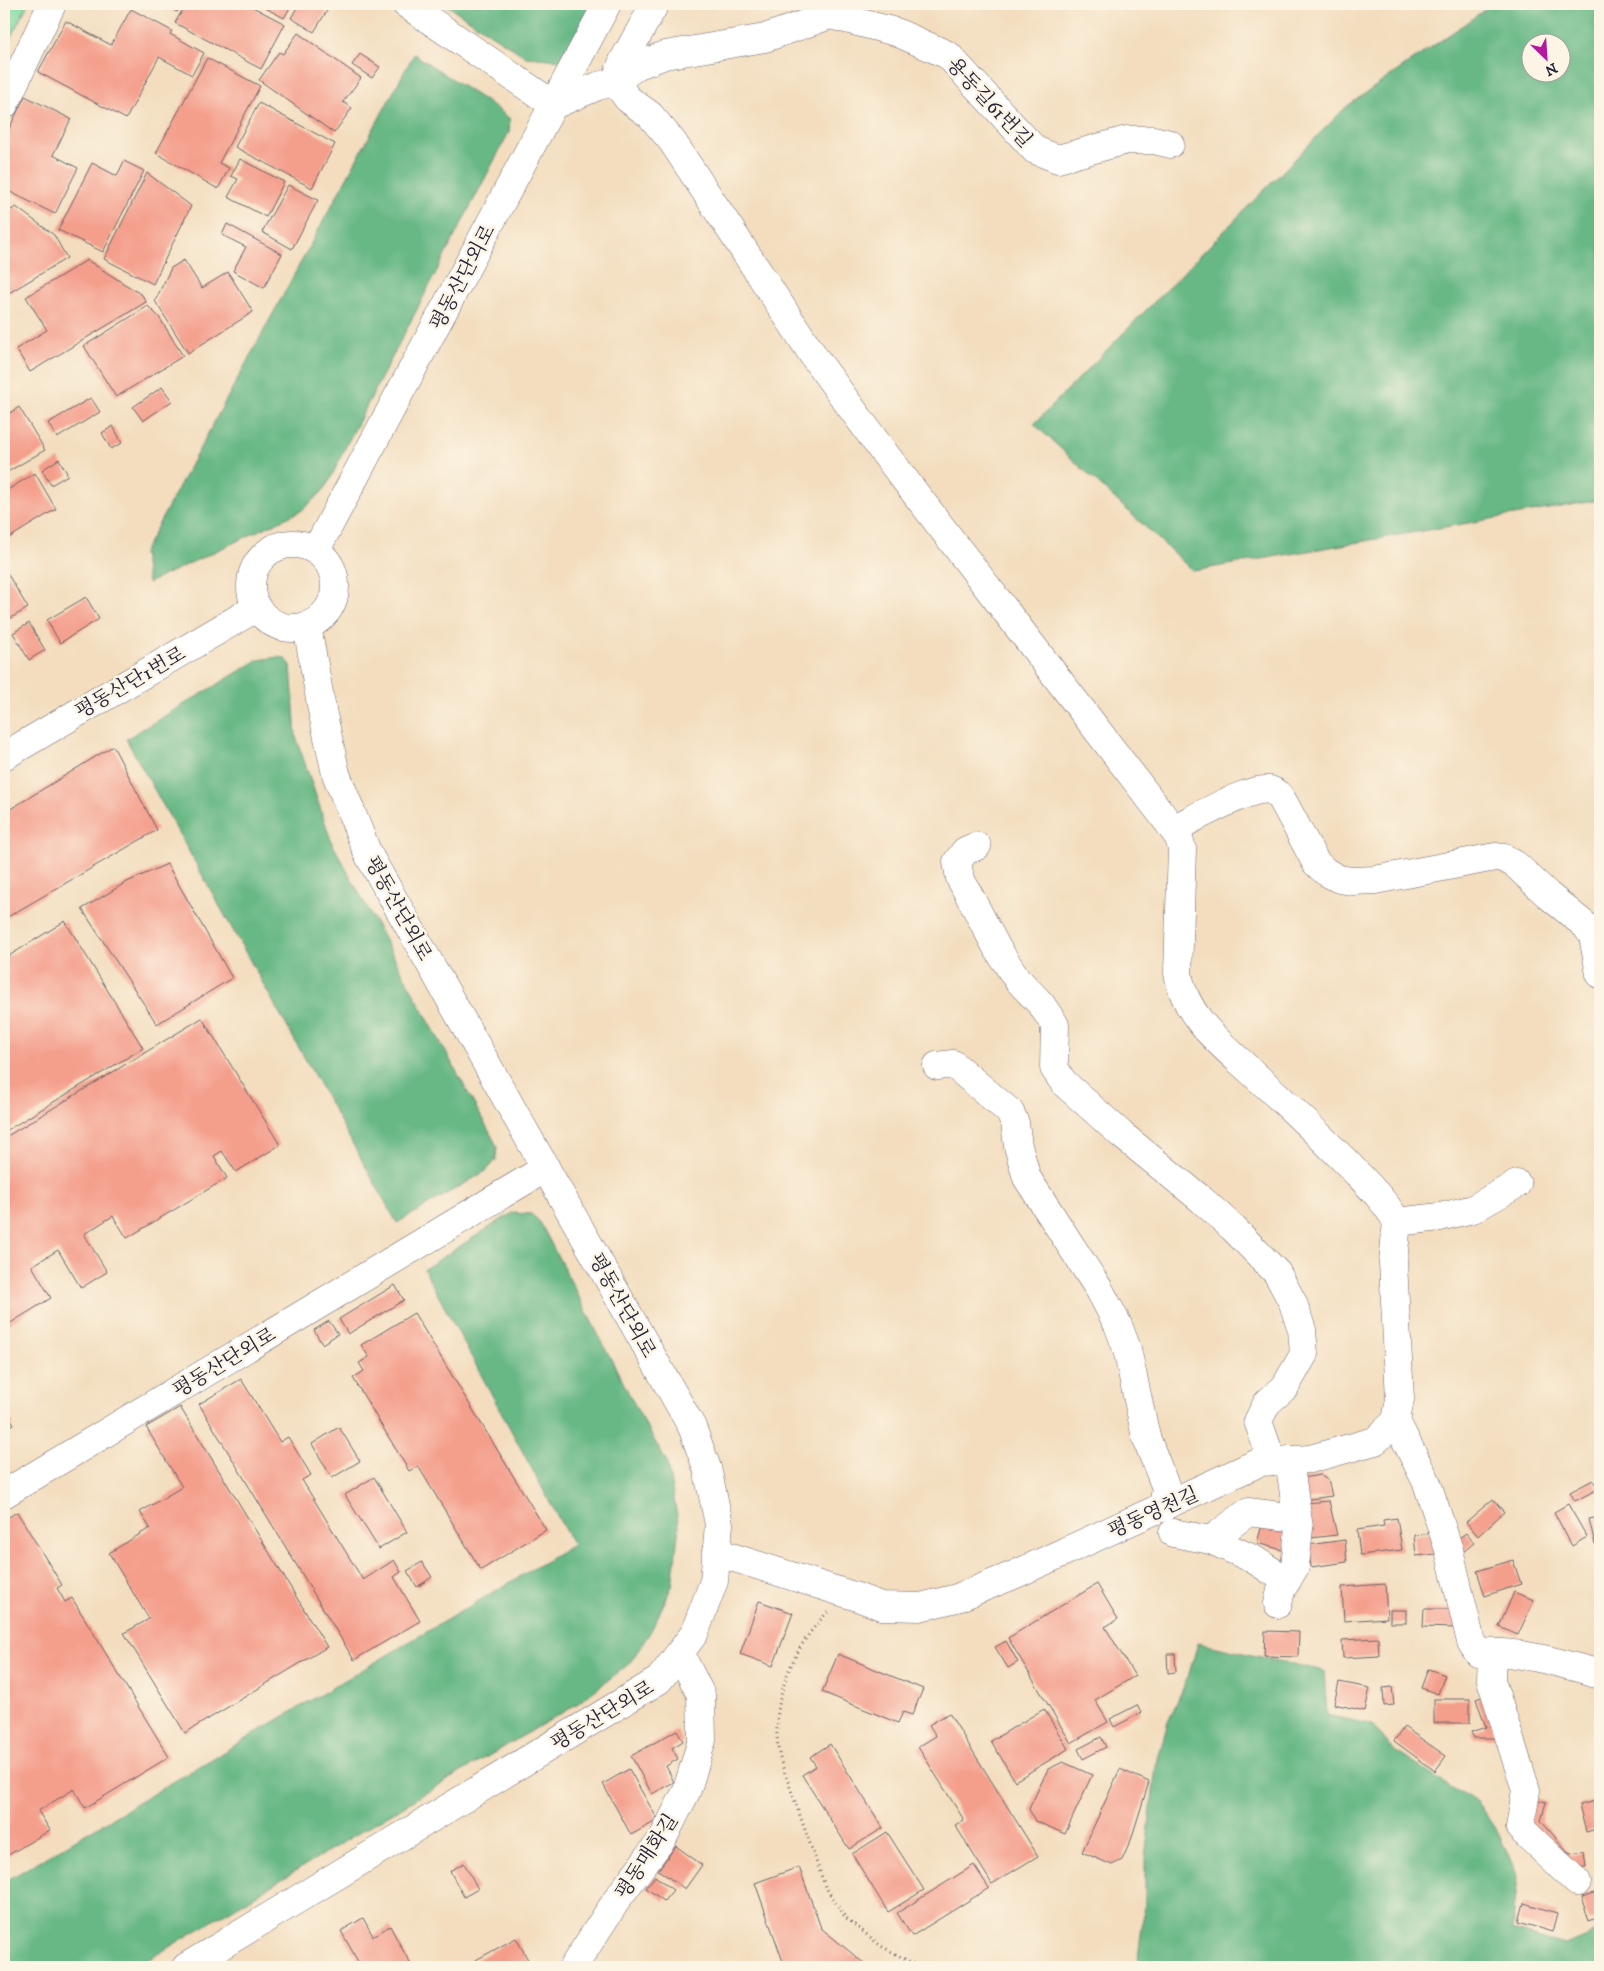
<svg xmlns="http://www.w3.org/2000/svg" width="1604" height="1971" viewBox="0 0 1604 1971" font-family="'IM FELL DW Pica','Noto Serif KR',serif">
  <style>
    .green { fill: #7fd89e; stroke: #507d6c }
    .forest { fill: #67b885; stroke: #446d60; fill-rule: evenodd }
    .building { fill: #f49f8c }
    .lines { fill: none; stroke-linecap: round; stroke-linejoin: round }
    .minor-casing { stroke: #6b6369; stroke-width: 29 }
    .path { stroke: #6b6369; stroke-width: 3; stroke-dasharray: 1 4; stroke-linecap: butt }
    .minor { stroke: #fff; stroke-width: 28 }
    .labels { text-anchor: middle; stroke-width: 5; stroke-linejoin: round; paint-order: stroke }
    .street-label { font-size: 20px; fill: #22223b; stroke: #fcf5e5 }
  </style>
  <rect width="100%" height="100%" fill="#fcf5e5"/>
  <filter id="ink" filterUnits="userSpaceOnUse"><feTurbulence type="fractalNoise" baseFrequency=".02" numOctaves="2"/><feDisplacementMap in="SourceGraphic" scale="10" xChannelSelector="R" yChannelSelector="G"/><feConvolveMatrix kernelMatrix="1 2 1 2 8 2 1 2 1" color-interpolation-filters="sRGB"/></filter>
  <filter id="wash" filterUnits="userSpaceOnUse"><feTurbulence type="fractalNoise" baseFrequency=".0096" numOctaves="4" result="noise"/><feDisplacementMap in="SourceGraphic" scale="20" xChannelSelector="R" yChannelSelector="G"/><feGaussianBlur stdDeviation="1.12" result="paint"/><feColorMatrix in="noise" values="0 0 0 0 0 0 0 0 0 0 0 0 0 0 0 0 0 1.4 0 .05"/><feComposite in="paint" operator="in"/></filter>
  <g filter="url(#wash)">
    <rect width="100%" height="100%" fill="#f3ddbe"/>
    <polygon class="green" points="4,4 28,4 4,50"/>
    <g class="forest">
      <polygon points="445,4 593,4 561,60 526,57"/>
      <path d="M1493 4H1600V500L1193 571 1034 424 1346 107ZM1562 42V72H1532V42Z"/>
      <polygon points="414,54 496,108 510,119 509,132 347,444 330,480 321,493 301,511 148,583 143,553"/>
      <polygon points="277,657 285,658 291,665 296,737 332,843 497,1146 496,1160 486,1171 397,1223 126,739 258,660"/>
      <polygon points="512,1213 531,1214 540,1222 639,1413 667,1463 679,1526 672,1586 651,1631 629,1664 577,1704 390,1814 136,1967 4,1967 4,1882 573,1545 424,1269"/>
      <polygon points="1198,1643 1324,1671 1327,1715 1373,1725 1392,1749 1447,1785 1477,1802 1500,1836 1518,1877 1512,1930 1565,1945 1600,1930 1600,1967 1137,1967 1145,1903 1145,1859 1156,1766 1168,1722 1188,1677"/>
    </g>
    <g id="blocks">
      <g class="building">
        <polygon points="162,4 182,4 177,12"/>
        <polygon points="186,4 247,4 285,24 261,69 175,23"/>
        <polygon points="258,4 292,4 284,18"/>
        <polygon points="299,4 331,4 314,32 291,18"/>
        <polygon points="131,9 172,31 170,34 204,53 192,75 159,57 126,119 38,72 66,21 111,45"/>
        <polygon points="298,33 361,78 343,102 352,108 334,133 259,80 279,52 283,54"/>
        <polygon points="360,54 380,67 372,78 352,65"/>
        <polygon points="207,58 260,86 219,163 229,168 218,189 156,153"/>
        <polygon points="25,96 71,119 53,155 78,168 55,214 4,189 4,139"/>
        <polygon points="259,103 335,144 312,188 235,147"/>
        <polygon points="240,159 284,182 266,217 228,197 238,179 231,176"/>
        <polygon points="124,161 144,171 103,252 58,230 92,163 117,176"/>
        <polygon points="147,173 191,206 153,284 104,259"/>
        <polygon points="288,185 318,200 292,249 262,232"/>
        <polygon points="16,207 54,235 67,258 4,296 4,214"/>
        <polygon points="227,224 282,254 264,288 233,271 246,247 222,235"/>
        <polygon points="87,260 142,295 146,302 30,372 16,349 47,330 26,297"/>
        <polygon points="184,260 202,288 228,272 253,312 188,353 155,301 171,268"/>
        <polygon points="148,306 159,317 183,356 116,397 84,346"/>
        <polygon points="162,387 172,401 143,421 133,407"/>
        <polygon points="91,398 100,412 57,438 48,423"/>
        <polygon points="19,407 45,450 4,474 4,417"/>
        <polygon points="113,426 122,443 111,449 102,433"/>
        <polygon points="59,459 68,475 51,485 42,470"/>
        <polygon points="35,473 56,509 4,541 4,492"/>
        <polygon points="4,568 28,608 4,622"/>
        <polygon points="86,597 99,619 60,643 47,620"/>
        <polygon points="29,623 45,650 29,660 13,633"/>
        <polygon points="113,746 157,830 4,919 4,813"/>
        <polygon points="167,864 232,978 157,1024 82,909 125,883"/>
        <polygon points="65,921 143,1048 4,1132 4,959"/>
        <polygon points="202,1018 280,1145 236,1172 222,1151 214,1156 227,1178 127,1238 113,1216 84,1234 107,1272 81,1288 58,1250 32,1266 51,1298 4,1327 4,1138"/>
        <polygon points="395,1285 404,1300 348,1334 339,1319"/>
        <polygon points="414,1313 546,1530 481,1570 418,1466 409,1471 353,1378 364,1371 359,1363 369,1357 361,1345"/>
        <polygon points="329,1321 338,1334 322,1344 314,1330"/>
        <polygon points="241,1379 280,1442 288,1437 311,1475 302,1480 363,1580 394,1560 401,1572 394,1577 420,1621 354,1660 199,1404"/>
        <polygon points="4,1407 14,1424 4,1430"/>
        <polygon points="180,1407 327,1647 185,1733 124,1633 149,1619 109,1553 150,1528 140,1512 182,1487 146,1427"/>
        <polygon points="339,1427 360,1461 332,1478 312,1444"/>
        <polygon points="1321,1475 1328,1479 1332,1496 1303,1500 1301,1478"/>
        <polygon points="374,1477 407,1532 379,1549 345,1495"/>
        <polygon points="1593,1480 1598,1489 1575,1501 1570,1492"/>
        <polygon points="1493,1499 1504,1512 1478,1536 1466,1522"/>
        <polygon points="1329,1501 1337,1535 1310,1538 1306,1503"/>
        <polygon points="1568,1504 1587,1537 1572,1546 1554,1512"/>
        <polygon points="17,1512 62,1585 57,1588 65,1602 72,1598 169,1757 85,1808 74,1789 38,1811 50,1830 5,1857 4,1854 4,1520"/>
        <polygon points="1600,1517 1600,1543 1595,1544 1589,1519"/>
        <polygon points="1397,1518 1402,1550 1360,1555 1357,1530 1384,1526 1383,1520"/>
        <polygon points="1262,1525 1291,1533 1286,1551 1257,1543"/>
        <polygon points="1434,1533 1436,1554 1416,1556 1414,1535"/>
        <polygon points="1466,1533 1474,1543 1463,1552 1455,1541"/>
        <polygon points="1345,1540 1347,1562 1311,1567 1308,1545"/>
        <polygon points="1513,1560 1521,1584 1485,1596 1477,1571"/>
        <polygon points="422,1562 432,1577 417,1587 407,1571"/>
        <polygon points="1097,1584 1118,1619 1105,1627 1135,1676 1095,1700 1108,1722 1071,1743 1008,1638"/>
        <polygon points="1385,1584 1387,1618 1344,1621 1342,1587"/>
        <polygon points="1514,1592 1534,1600 1518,1635 1499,1627"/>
        <polygon points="759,1601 793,1613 773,1666 740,1654"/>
        <polygon points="1424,1609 1456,1609 1456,1628 1423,1627"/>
        <rect x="1390" y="1610" width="16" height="13"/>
        <polygon points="1265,1631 1299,1632 1298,1657 1264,1656"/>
        <polygon points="1378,1638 1379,1656 1343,1658 1342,1640"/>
        <polygon points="1006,1641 1018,1662 1008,1668 995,1647"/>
        <polygon points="838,1654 923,1689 912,1715 903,1712 898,1723 822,1692"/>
        <polygon points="1167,1654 1175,1654 1176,1672 1168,1673"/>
        <polygon points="1428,1669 1445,1675 1438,1694 1421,1688"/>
        <polygon points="1339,1682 1370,1688 1365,1711 1334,1704"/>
        <polygon points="1392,1687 1394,1705 1384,1706 1383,1688"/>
        <polygon points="1487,1695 1503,1738 1474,1738 1471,1732 1486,1727 1476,1699"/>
        <rect x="1434" y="1699" width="36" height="24"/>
        <polygon points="1137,1705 1141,1713 1114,1727 1110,1719"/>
        <polygon points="1044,1709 1068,1749 1015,1781 991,1741"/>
        <polygon points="949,1713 1038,1856 992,1884 955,1825 964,1820 918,1747 936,1736 929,1725"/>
        <polygon points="1404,1727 1446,1756 1435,1771 1394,1741"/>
        <polygon points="677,1730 683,1741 672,1748 678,1759 666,1766 674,1782 652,1794 631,1756"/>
        <polygon points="1101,1737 1106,1747 1083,1759 1078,1749"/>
        <polygon points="830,1744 883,1828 849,1849 802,1775 816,1766 810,1757"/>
        <polygon points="1063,1762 1092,1775 1065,1834 1035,1821 1029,1809 1048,1769"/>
        <polygon points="629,1769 658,1820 631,1835 603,1784"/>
        <polygon points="1120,1769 1149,1782 1131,1840 1122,1860 1112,1865 1082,1852"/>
        <polygon points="1532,1798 1546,1802 1541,1821 1570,1854 1584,1852 1586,1867 1569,1867 1526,1828"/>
        <polygon points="1600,1800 1600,1828 1586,1832 1579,1805"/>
        <polygon points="887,1832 924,1890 888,1912 852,1854"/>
        <polygon points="676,1846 702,1865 685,1889 658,1870"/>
        <polygon points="464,1863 478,1889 464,1897 450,1871"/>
        <polygon points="974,1865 989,1888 912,1936 897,1913"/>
        <polygon points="799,1867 821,1928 866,1965 861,1967 785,1967 755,1883"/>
        <polygon points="655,1876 673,1890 664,1901 646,1888"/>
        <polygon points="1600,1891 1600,1917 1589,1921 1581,1897"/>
        <polygon points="1524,1903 1557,1913 1552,1932 1519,1922"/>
        <polygon points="363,1918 373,1936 390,1926 412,1967 361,1967 341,1931"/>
        <polygon points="516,1938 532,1967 463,1967"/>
      </g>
    </g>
  </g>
  <g filter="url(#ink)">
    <use href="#blocks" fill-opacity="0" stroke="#6b6369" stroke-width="1"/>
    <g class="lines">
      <g class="minor-casing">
        <g id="minor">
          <polyline points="406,4 554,105 598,86 615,82 623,61 655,4"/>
          <polyline points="4,105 52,4"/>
          <path d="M1170 144 1154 140H1127L1058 159 1035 150 948 55 896 32 830 15 765 38 665 55 636 66 615 82 628 99 650 115 672 141 815 358 882 450 1167 821 1179 838 1182 849 1178 973C1185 1019 1225 1047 1257 1077 1288 1105 1318 1134 1348 1164 1366 1183 1384 1199 1397 1222"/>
          <circle cx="293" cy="586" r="42"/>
          <polyline points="316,550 607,4"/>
          <polyline points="4,756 256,608"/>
          <path d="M1173 829C1194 819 1250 786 1270 790 1277 792 1281 797 1284 803L1316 863 1326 872 1339 879 1352 881 1375 880 1495 857 1504 858 1516 865 1548 895 1586 926 1593 936 1600 974"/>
          <polyline points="977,846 965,851 957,862 960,878 997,948 1017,979 1041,1004 1055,1025 1054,1068 1064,1083 1122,1135 1202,1200 1233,1228 1277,1273 1293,1303 1302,1330 1304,1354 1285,1387 1267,1403 1258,1421 1272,1461"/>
          <polyline points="937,1066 953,1064 1010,1112 1015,1123 1018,1146 1027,1178 1099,1289 1118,1325 1127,1349 1146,1437 1166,1488 1163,1508"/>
          <polyline points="1397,1222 1440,1217 1473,1209 1517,1184"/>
          <path d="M1396 1421 1427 1483 1449 1550 1471 1642 1478 1653C1519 1650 1561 1663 1600 1674"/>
          <polyline points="4,1494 546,1168"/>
          <polyline points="1173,1533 1211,1540 1253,1559 1287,1581"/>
          <polyline points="1211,1540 1248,1512 1297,1518"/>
          <polyline points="716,1552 857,1597 881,1606 920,1607 957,1598 1016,1574 1260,1462 1310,1459 1375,1441 1396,1421 1400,1399 1393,1262 1397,1222"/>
          <polyline points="1278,1604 1281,1590 1295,1567 1299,1528 1289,1460"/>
          <polyline points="1492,1652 1491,1680 1526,1790 1520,1828 1577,1882"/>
          <polyline points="186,1967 659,1680 694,1634 714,1581 719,1524 707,1468 692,1427 368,854 336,774 322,710 307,626"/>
          <polyline points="573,1967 620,1895 663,1838 687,1790 702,1740 701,1695 680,1653"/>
        </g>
      </g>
      <path class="path" d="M828 1612C790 1649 767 1709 781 1762L825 1886 845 1917 881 1946 920 1967"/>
      <use href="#minor" class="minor"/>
    </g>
  </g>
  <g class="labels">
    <g class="street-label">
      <text transform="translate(990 102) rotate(47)" y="7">용동길61번길</text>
      <text transform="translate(462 277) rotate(-62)" y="7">평동산단외로</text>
      <text transform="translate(130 682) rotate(-30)" y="7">평동산단1번로</text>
      <text transform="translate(399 908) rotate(61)" y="7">평동산단외로</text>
      <text transform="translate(623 1305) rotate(61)" y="7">평동산단외로</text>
      <text transform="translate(224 1362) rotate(-31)" y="7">평동산단외로</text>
      <text transform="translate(1153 1512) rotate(-24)" y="7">평동영천길</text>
      <text transform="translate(602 1715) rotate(-31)" y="7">평동산단외로</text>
      <text transform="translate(646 1856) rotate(-57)" y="7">평동매화길</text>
    </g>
  </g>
  <rect width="1604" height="1971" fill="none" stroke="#fcf5e5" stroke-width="20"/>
  <g transform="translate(1546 58) rotate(155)"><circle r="24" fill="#fcf5e5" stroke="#a5a1a1"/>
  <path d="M0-4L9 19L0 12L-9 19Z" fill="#b5179e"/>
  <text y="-8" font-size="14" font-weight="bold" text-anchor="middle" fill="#22223b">N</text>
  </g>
</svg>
